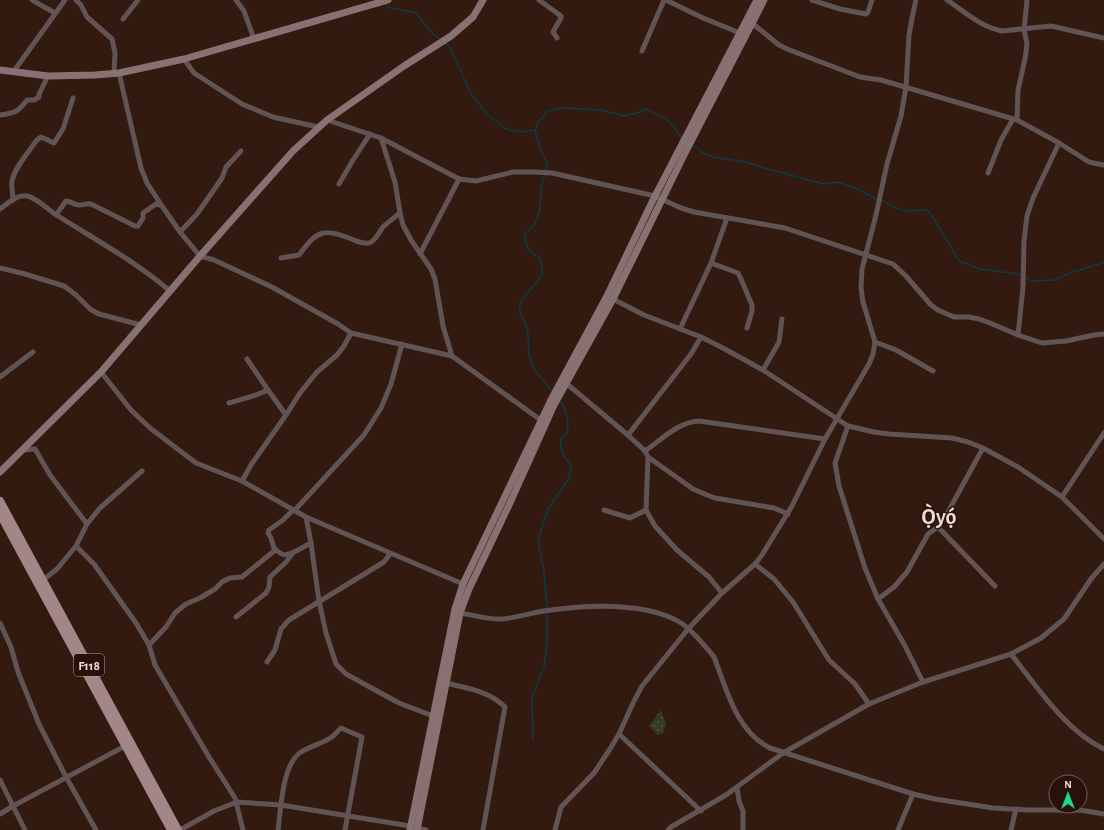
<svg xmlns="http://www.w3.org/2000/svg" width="1104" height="830" viewBox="0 0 1104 830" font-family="'Alegreya Sans',sans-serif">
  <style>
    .grass { fill: url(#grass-dots) }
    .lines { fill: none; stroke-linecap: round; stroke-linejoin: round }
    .stream { stroke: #0c3c42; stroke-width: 1.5 }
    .street { stroke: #625455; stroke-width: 5 }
    .secondary { stroke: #877172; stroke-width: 7 }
    .primary { stroke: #a38788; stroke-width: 8 }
    .labels { text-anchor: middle; stroke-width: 3; stroke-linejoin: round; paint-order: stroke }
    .shield { fill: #271108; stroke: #b19e98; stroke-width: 1 }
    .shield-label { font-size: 13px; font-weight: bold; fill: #ecdbd5 }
    .town-label { font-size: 22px; font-weight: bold; fill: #ecdbd5; stroke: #271108 }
  </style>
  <defs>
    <pattern id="grass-dots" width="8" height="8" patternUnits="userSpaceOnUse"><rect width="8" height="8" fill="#323b25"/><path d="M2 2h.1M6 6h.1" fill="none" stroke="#505744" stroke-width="1.8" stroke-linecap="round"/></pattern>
  </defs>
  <rect width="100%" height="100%" fill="#321a11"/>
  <polygon class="grass" points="661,710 666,725 663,733 658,735 649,726"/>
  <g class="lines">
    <g class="stream">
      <polyline points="385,3 387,7 416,13 433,34 441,40"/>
      <path d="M445 43 450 47 471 94 487 114 506 129 520 132 535 130 539 120 543 118 547 111 564 108 601 110 625 116 640 112 645 109C654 113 666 117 673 125 677 129 677 135 682 138"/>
      <path d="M535 130C537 138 539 146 542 153 545 160 549 163 546 171"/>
      <polyline points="692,145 702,152 713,157 746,162 764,168 824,184 837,182 855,188 877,199"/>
      <path d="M545 175 541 186 540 210 535 224 525 234C525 245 528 253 539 257 550 281 530 284 521 302 516 313 525 319 527 328 529 336 528 345 529 353 531 369 543 380 553 392"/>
      <path d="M881 200C888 204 899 211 908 211 914 211 920 209 927 210L934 219 959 261 980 269 1017 274 1022 276"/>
      <polyline points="1025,277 1032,281 1055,280 1070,273 1102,263 1104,261"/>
      <path d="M547 608 544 572 538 540 548 509 569 478 571 466C564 455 558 450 562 436L567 434C569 423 567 410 560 401"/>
      <polyline points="533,740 532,697 544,667 547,643 547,612"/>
    </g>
    <g class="street">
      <polyline points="32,0 55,13"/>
      <polyline points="76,0 81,5 87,17 112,39 115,53 114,73"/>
      <polyline points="236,0 244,11 254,39"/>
      <polyline points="539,0 561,16 561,18 553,32 557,38"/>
      <polyline points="666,0 703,18 740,33"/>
      <polyline points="812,0 840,9 866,14 868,12 872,0"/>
      <path d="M947 0C965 12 981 27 1002 31L1051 26 1104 38"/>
      <polyline points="123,19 138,0"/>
      <polyline points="753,24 779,45 787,49 860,77 881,80 1017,120 1059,143 1089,162 1104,165"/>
      <polyline points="642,51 664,0"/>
      <polyline points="184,59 194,73 242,104 273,117 318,127"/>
      <polyline points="14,71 65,0"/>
      <polyline points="119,73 141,168 147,183 162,206 180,232 200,256 214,260 272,287 338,324 351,333 452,356 542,421"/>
      <path d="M0 115C15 113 18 112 27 100H34L39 97V94L48 76"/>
      <polyline points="327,120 381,138 459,179 476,181 513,172 535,172 552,173 655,196 681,208 694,212 785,228 893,264 906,276 931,305 938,310 954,317 969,317 979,319 990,323 1018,335 1042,343 1066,341 1094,335 1104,334"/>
      <polyline points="1017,120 1018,90 1025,59 1027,44 1024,30 1027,0"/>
      <polyline points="381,138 395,182 400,213 403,225 411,240 431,269 435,279 443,326 452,356"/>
      <polyline points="988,173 1001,140 1013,119"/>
      <polyline points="339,184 353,160 370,134"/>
      <path d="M13 200C13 194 11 187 12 181 14 168 29 152 36 141L41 137 54 143 63 129 73 98"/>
      <path d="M0 209C7 204 17 194 27 196 37 198 47 209 55 214 94 239 135 261 170 291"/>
      <path d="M56 215 66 201C71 201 75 206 80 205 84 205 86 203 91 204L135 226H138L143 218V213L156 204 162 206"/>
      <polyline points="180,232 197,214 222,178 226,167 241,151"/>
      <polyline points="420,254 459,179"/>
      <path d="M281 258 299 255C318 229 324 228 354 240 359 242 363 244 369 243 376 241 378 233 383 227 388 222 394 218 400 213"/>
      <polyline points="711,263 738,273 741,279 752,305 752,311 747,328"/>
      <polyline points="0,268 25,274 64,286 76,295 90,309 99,314 141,325"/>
      <polyline points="613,299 644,315 701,337 723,348 763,370 848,426 874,432 889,434 952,438 968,442 983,448 1018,467 1062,497 1104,539"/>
      <polyline points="680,329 711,263 727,218"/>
      <polyline points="1018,335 1023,287 1024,241 1027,216 1033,198 1059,143"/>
      <polyline points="875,342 896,350 933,371"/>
      <polyline points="247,359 268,390"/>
      <polyline points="763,370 779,342 782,319"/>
      <polyline points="101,372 131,410 150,428 196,463 242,481 306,517 463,584"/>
      <polyline points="0,377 33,352"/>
      <polyline points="567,384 629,436 645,451 648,457 693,489 707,495 715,498 774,508 788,514"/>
      <path d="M229 403C242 399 256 396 268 390L286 415"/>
      <polyline points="848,426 835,463 839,486 865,568 878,599 904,644 923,682"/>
      <polyline points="628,435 691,354 701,337"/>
      <polyline points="23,450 35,449 50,475 87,524"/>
      <path d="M645 451C661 440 678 422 699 421L825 439"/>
      <polyline points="648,457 646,510 655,526 677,550 709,577 722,593"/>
      <polyline points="242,481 251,465 286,415 300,393 317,372 337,355 344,346 351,333"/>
      <polyline points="1062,497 1104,433"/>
      <polyline points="604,510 630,518 646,510"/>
      <polyline points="306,517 311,543 319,601 326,633 336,664 346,674 399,703 433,716"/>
      <polyline points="938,527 995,586"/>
      <polyline points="76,546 94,564 136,623 149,645 155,665 209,757 235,798 243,830"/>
      <polyline points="274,548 271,538 268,533 269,530 283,520 292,511 295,510 364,435 381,408 391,384 402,344"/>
      <polyline points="755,564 774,579 793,602 829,660 855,684 869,704"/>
      <polyline points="43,580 57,569 76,546 87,524 100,508 142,471"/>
      <polyline points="878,599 894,587 907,572 928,534 938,527 949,510 983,448"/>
      <path d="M460 613C474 615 488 620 502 619 516 618 530 613 544 611 583 605 646 601 681 623 692 630 702 643 711 653L714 657C727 690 736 731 770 748L913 794 935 799 993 808 1028 810H1080L1104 814"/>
      <polyline points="236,617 266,593 269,587 270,577 286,562 292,554"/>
      <polyline points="0,623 11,647 18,672 39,724 66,777 96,830"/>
      <path d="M149 645 166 627 175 613 186 604 200 598 215 589 222 582 230 578 242 577 274 551V548C276 550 279 553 282 554 288 558 304 546 311 543"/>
      <path d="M1011 654C1037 687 1066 731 1104 749"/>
      <polyline points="267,662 275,650 281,629 289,620 384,562 390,554"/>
      <path d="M446 683C467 688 489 691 505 707L483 830"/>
      <polyline points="619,734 701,811"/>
      <polyline points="0,780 25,830"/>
      <polyline points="737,787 739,801 743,811 743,830"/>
      <polyline points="0,814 13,806 127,745"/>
      <polyline points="417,828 426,830"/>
      <polyline points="180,830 214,811 237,802 281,805 410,826"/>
      <path d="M278 830C281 809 282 764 301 752 311 746 323 743 332 737 335 734 338 731 341 728L362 737 345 830"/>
      <polyline points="555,830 561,807 594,773 610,749 619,734 634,701 642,686 688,629 722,593 755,564 762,555 792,506 825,439 869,364 873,354 875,342 863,302 861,288 862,269 876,215 887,164 901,116 906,87 909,35 913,13 916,0"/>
      <polyline points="668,830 671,827 726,795 783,753 869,704 923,682 1011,654 1041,638 1064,619 1091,579 1104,564"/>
      <polyline points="898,830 913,794"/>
      <polyline points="1011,830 1016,809"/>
    </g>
    <g class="secondary">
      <polyline points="0,70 48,76 95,75 119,73 184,59 388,0"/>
      <polyline points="0,472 101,372 200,256 293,151 327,120 404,66 451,36 473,17 483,0"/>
      <polyline points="410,830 455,609 463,584 551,400 607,296 655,196 757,0"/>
      <polyline points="417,830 460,613 469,589 509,505 554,405 613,299 685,153 764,0"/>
    </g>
    <g class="primary">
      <polyline points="0,501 178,830"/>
      <polyline points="0,514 171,830"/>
    </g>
  </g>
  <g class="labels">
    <rect class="shield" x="74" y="654" width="30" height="22" rx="3"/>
    <g class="shield-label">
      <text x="89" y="670">F118</text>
    </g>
    <g class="town-label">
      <text x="939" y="524">Ọ̀yọ́</text>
    </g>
  </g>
  <g transform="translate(1068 794)"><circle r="19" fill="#271108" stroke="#76625a"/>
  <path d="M0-3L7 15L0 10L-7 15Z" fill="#1ed888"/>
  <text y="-6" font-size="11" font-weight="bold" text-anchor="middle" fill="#ecdbd5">N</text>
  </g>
</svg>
